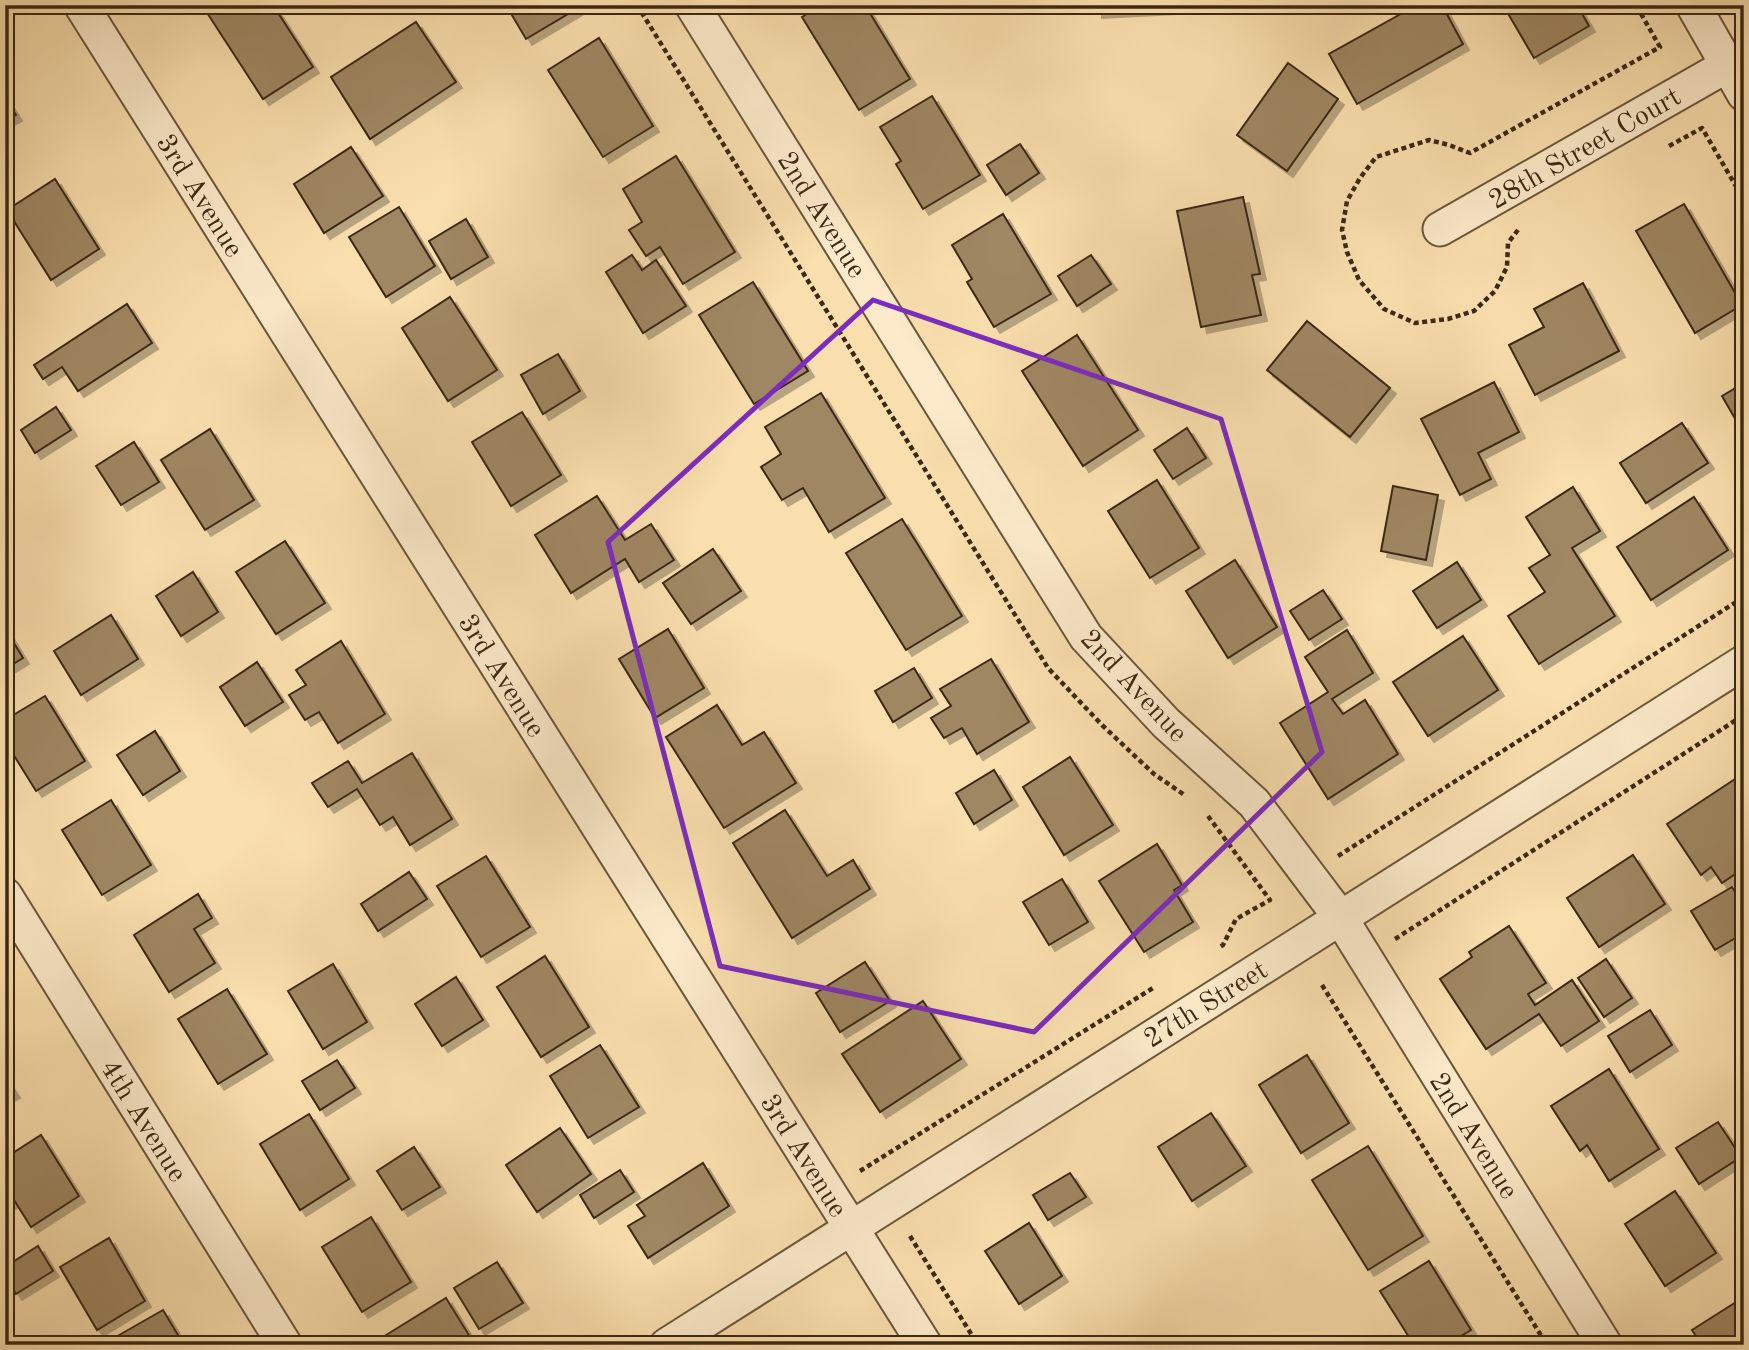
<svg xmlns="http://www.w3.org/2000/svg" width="1749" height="1350" viewBox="0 0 1749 1350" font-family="'Old Standard TT',serif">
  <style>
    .building { fill: #9f8764; stroke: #3c2813; stroke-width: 2; filter: url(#shadow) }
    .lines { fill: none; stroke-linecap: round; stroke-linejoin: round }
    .street-casing { stroke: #6c563a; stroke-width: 37 }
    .path { stroke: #3c2813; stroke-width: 4.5; stroke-dasharray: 5 3.5; stroke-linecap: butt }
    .street { stroke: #fceaca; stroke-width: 33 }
    .marked { fill: none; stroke: #7b2cbf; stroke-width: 5; stroke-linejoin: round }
    .labels { text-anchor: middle; stroke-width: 6; stroke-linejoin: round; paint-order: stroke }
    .street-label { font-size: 28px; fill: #3c2813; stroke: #fceaca }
  </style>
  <defs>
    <filter id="shadow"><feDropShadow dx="6" dy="6" stdDeviation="0" flood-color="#0004"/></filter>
  </defs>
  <rect width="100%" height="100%" fill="#fadfae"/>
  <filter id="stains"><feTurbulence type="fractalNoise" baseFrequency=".00286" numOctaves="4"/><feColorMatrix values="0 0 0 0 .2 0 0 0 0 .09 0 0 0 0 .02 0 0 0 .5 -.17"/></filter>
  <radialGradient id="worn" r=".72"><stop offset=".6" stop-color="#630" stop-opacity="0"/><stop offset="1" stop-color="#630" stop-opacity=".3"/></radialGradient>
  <g class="building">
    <polygon points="202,5 273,5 313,67 263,99"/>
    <polygon points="506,5 577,5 578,8 526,39"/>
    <polygon points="822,5 865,5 910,79 859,110 802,17"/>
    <polygon points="1096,5 1208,5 1208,6 1096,12"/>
    <polygon points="1417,5 1442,5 1463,44 1357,104 1329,54"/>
    <polygon points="1503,5 1577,5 1589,26 1534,58"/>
    <polygon points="416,22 456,82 370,139 331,77"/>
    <polygon points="599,38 653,126 603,157 548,70"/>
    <polygon points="1288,63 1338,99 1287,171 1237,135"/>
    <polygon points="932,96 980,175 923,209 896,164 901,161 880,127"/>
    <polygon points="5,97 16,115 5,121"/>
    <polygon points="1020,144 1039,173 1006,195 987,165"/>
    <polygon points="351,147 383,196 324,233 294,184"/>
    <polygon points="676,156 735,252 683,284 660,247 646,256 629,230 642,222 623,189"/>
    <polygon points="55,179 99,249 51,280 7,210"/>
    <polygon points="1243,197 1260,274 1252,275 1261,315 1201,327 1177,211"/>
    <polygon points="1684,204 1742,305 1695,333 1636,231"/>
    <polygon points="399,207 435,266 386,297 349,237"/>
    <polygon points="1003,214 1051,294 994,327 967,282 972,279 952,245"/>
    <polygon points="466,219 488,257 451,279 429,241"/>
    <polygon points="632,255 642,270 656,260 686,306 643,333 606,272"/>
    <polygon points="1091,255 1111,284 1077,306 1058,276"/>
    <polygon points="753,282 808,371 754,404 699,315"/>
    <polygon points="1583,283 1619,351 1535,395 1509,345 1544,327 1534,309"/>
    <polygon points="450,297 497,370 448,401 402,328"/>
    <polygon points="127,304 152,343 78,391 62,367 43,379 34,365"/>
    <polygon points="1307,321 1390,388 1350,437 1267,370"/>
    <polygon points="1077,335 1138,430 1083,466 1022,371"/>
    <polygon points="558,354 580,391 543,414 521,375"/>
    <polygon points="1494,382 1519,432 1478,453 1491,479 1460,495 1421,419"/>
    <polygon points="1744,383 1744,434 1722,396"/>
    <polygon points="821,393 885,498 829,532 803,488 782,500 761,467 781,454 765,427"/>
    <polygon points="56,407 71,430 35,453 21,430"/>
    <polygon points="522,412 561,475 511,506 472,442"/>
    <polygon points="1682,423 1708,463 1646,503 1620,463"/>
    <polygon points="1187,428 1206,458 1173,479 1154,450"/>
    <polygon points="210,429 254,500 205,530 161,460"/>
    <polygon points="134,442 159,482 121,505 96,466"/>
    <polygon points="1157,480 1199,548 1150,578 1108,511"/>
    <polygon points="1393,486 1438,495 1426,560 1381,551"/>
    <polygon points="1573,487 1600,531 1572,548 1615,616 1539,664 1508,616 1545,592 1529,568 1550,555 1526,517"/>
    <polygon points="597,496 625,540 651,524 674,560 639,582 625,559 571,593 535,535"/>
    <polygon points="1694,497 1728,550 1651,600 1617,547"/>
    <polygon points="902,519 962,616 906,650 846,553"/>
    <polygon points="285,541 325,603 276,634 236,572"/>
    <polygon points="713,549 741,591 691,624 663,583"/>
    <polygon points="1235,560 1277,627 1228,658 1186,591"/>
    <polygon points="1457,562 1481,600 1437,628 1413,591"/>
    <polygon points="193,572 218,612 181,636 156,596"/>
    <polygon points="1323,590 1342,619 1309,640 1290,611"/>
    <polygon points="111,615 138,659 81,695 54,651"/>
    <polygon points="5,628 23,658 5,669"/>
    <polygon points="668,629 704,688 655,718 619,659"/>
    <polygon points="1347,630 1373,673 1332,699 1343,714 1365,700 1398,754 1328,799 1280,723 1328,692 1305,657"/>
    <polygon points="1463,636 1498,690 1428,736 1393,682"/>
    <polygon points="341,641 385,714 338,743 319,712 305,720 289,695 306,685 296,670"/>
    <polygon points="991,659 1029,722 977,754 962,728 944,738 931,718 951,706 940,689"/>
    <polygon points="257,662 283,702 245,726 220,687"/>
    <polygon points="914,668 932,698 893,722 875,691"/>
    <polygon points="45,696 85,761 36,791 5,741 5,720"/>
    <polygon points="717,705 742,745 764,732 796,783 724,828 666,737"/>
    <polygon points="155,731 180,771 143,795 117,755"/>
    <polygon points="412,753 452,819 410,845 393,817 380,825 357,789 328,807 312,783 348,761 362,783"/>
    <polygon points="1070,757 1113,825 1064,855 1023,787"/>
    <polygon points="994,770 1012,800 974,824 956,793"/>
    <polygon points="1738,777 1744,785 1744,868 1722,883 1711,867 1701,875 1667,824"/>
    <polygon points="111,800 151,865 102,895 62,830"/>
    <polygon points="785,810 827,876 853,860 870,889 792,938 733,843"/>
    <polygon points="1157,844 1182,885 1174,890 1193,922 1144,952 1099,881"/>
    <polygon points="1633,855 1665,904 1599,947 1567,898"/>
    <polygon points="486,856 530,927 481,957 437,886"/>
    <polygon points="409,872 427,899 378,931 361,904"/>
    <polygon points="1062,879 1088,922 1049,945 1023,902"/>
    <polygon points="1732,887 1744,906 1744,933 1715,950 1691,911"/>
    <polygon points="198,894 212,918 194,929 215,963 169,992 134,935"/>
    <polygon points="1509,926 1546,983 1528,994 1535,1005 1572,980 1599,1021 1561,1046 1539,1014 1486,1049 1440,979 1472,957 1469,952"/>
    <polygon points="545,956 589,1027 541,1057 497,987"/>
    <polygon points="1606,959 1632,998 1604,1017 1578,978"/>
    <polygon points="865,962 890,1001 840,1032 816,993"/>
    <polygon points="333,964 367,1022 323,1049 288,991"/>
    <polygon points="456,977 483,1020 442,1046 415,1004"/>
    <polygon points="227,989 267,1054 218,1084 178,1019"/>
    <polygon points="923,1001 961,1059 880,1112 842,1054"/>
    <polygon points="1650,1010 1672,1045 1630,1072 1608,1036"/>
    <polygon points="600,1045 639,1107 588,1138 550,1076"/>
    <polygon points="1307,1055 1349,1123 1301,1153 1259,1085"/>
    <polygon points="337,1060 355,1088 320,1110 302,1081"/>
    <polygon points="1609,1069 1659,1149 1609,1181 1587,1145 1580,1151 1551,1106"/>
    <polygon points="5,1078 14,1092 5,1097"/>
    <polygon points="1211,1113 1246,1166 1192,1201 1158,1147"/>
    <polygon points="309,1114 349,1179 300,1210 260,1144"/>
    <polygon points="1718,1122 1741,1157 1699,1184 1676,1148"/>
    <polygon points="560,1128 591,1174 537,1212 506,1165"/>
    <polygon points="41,1135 79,1196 31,1227 14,1200 5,1206 5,1158"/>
    <polygon points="1368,1146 1423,1236 1368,1270 1312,1180"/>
    <polygon points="414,1147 440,1187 402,1210 377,1171"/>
    <polygon points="703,1163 729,1206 648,1258 628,1226 645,1216 637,1205"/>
    <polygon points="620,1170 634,1192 594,1218 580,1195"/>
    <polygon points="1070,1173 1086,1197 1048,1220 1033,1195"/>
    <polygon points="1675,1191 1716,1253 1665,1286 1625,1224"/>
    <polygon points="371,1217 411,1282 362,1312 322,1247"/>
    <polygon points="1029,1223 1062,1276 1019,1304 985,1251"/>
    <polygon points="109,1238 145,1301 97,1330 60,1267"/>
    <polygon points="38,1246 53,1271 16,1294 5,1277 5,1267"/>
    <polygon points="1429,1261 1471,1330 1446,1345 1414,1345 1380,1291"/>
    <polygon points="497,1262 523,1303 479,1329 454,1288"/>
    <polygon points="1744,1297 1744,1345 1702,1345 1692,1330"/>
    <polygon points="446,1298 475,1345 388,1345 383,1337"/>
    <polygon points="163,1310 184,1345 118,1345 114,1338"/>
  </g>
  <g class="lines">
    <g class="street-casing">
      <g id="street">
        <polyline points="81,5 925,1345"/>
        <polyline points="692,5 1086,637 1166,723 1254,803 1340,917 1605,1345"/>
        <polyline points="1693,5 1744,94"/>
        <polyline points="1440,229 1728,65"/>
        <polyline points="5,895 285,1345"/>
        <polyline points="667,1345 1744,662"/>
      </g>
    </g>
    <g class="path">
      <polyline points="637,5 1048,668 1102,725 1154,774 1186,796"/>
      <polyline points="1669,146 1702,128 1744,200"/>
      <polyline points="1518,230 1508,243 1507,267 1495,291 1474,311 1448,319 1415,323 1384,309 1359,280 1347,252 1342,230 1347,201 1360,178 1376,157 1429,140 1449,145 1470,153 1660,47 1636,5"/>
      <polyline points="1208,816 1270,900 1236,919 1223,945 1220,947"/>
      <polyline points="1338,856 1744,597"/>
      <polyline points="1395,939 1744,715"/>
      <polyline points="1322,985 1547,1345"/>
      <polyline points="860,1171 1153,988"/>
      <polyline points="910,1236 978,1345"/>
    </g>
    <use href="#street" class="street"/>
  </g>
  <path class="marked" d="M873 300 1221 419 1322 752 1034 1032 720 966 608 542Z"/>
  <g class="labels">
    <g class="street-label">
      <text transform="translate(1584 147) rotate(-30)" y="10">28th Street Court</text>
      <text transform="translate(201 195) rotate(58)" y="10">3rd Avenue</text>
      <text transform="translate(823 214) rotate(58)" y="10">2nd Avenue</text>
      <text transform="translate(503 675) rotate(58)" y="10">3rd Avenue</text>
      <text transform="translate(1135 685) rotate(47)" y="10">2nd Avenue</text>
      <text transform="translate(1205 1003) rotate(-32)" y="10">27th Street</text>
      <text transform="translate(145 1120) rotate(58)" y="10">4th Avenue</text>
      <text transform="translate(1475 1135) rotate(58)" y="10">2nd Avenue</text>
      <text transform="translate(805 1155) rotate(58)" y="10">3rd Avenue</text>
    </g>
  </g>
  <rect width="1749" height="1350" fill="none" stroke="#fadfae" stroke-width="28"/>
  <rect x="7" y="7" width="1735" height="1336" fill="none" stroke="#3c2813" stroke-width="3.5"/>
  <rect x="14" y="14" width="1721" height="1322" fill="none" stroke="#3c2813" stroke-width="2"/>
  <rect width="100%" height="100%" filter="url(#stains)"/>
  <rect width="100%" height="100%" fill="url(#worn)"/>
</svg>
